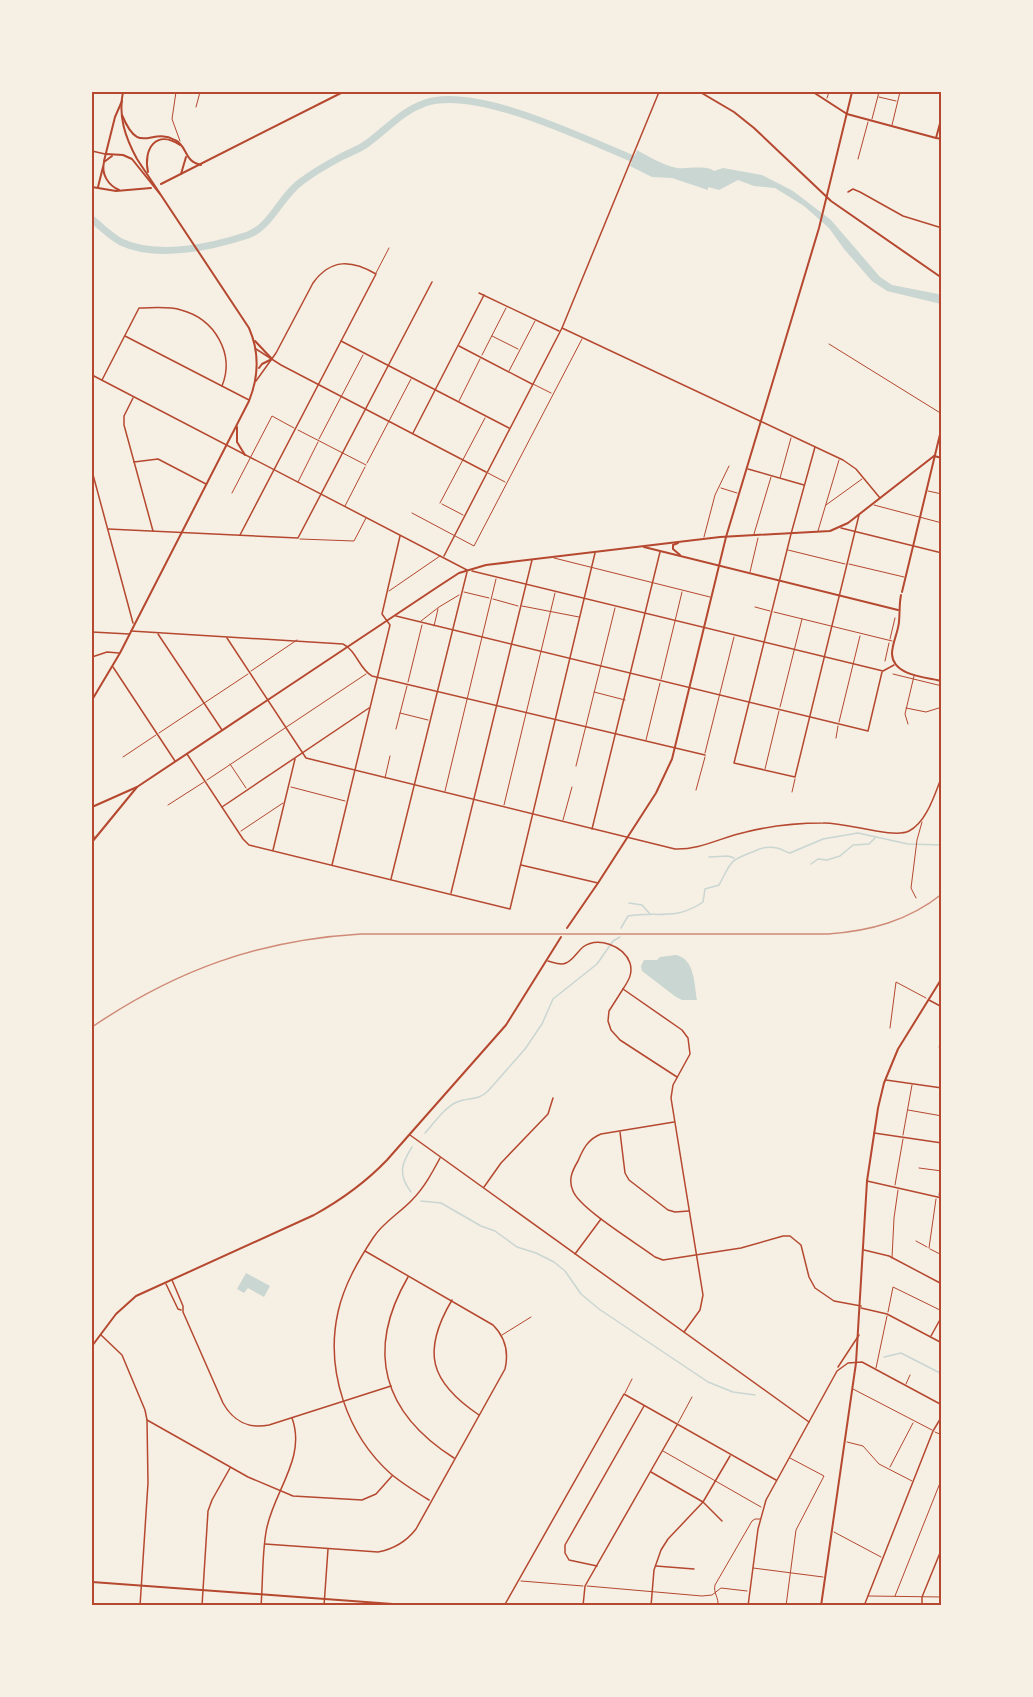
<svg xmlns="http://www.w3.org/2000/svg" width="1033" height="1697" viewBox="0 0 1033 1697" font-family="'IBM Plex Sans',sans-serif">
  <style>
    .water { fill: #c9d6d2 }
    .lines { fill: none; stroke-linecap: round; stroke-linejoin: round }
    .stream { stroke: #c9d6d2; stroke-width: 1.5 }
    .river { stroke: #c9d6d2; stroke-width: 7 }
    .service { stroke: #b5482f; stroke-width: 1 }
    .minor { stroke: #b5482f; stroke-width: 1.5 }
    .tertiary { stroke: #b5482f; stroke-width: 2 }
    .secondary { stroke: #b5482f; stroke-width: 2 }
    .primary { stroke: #b5482f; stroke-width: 2 }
    .rail { stroke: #cf8b77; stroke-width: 1.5 }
    .neatline { fill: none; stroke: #b5482f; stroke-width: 2 }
  </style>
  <rect width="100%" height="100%" fill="#f6efe4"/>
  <g class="water">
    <path d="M637 150C649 157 663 165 677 168 688 169 707 165 714 171L723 168 762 175 793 191 831 220 880 277 892 285 938 294 941 296V304L887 291 872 281 844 249 829 228 804 206 775 188 754 186 738 180 719 190 708 187V190L672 178 652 177 630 166Z"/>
    <path d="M676 955C695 959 694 984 697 1000H682L676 997 642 971 641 966 644 960H657L660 957Z"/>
    <polygon points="246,1273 270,1286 264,1297 248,1288 244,1293 237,1289"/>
  </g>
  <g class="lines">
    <g class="stream">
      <polyline points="709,857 728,856 734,858"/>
      <polyline points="811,864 818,859 827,860 840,856 853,845 869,844 875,838"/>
      <polyline points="629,903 642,905 650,914"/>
      <path d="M621 928 628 916C656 911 676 921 703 902L705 889 719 885C732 861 728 861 755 851 763 847 769 846 777 848 782 849 786 852 790 853L823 839 858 833 908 844 942 845"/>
      <path d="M425 1133C434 1123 445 1107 457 1102 469 1097 478 1101 488 1091L525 1049 542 1024 553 999 597 964 613 941 620 937"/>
      <path d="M411 1192C398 1175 401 1164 412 1147"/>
      <polyline points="421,1201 441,1203 481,1226 495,1231 517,1247 536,1253 554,1262 565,1271 581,1294 599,1309 708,1382 733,1392 755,1395"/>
      <polyline points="884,1357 901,1353 942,1374"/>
    </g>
    <path class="river" d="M92 219C101 227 110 236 121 242 157 259 212 247 248 235 272 226 281 195 302 181 314 172 328 164 341 157 350 152 361 149 369 142 388 128 402 111 425 103 478 85 590 142 641 162"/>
    <g class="service">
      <polyline points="176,92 172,119 180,141"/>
      <polyline points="879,97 896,101"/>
      <polyline points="827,98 829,92"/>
      <polyline points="196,107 200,92"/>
      <polyline points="872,119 879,92"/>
      <polyline points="892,125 900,92"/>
      <polyline points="858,159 868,122"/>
      <polyline points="376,273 389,248"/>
      <polyline points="492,336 518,349"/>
      <polyline points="829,344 942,414"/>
      <polyline points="482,355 506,308"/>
      <polyline points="509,371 535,321"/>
      <polyline points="533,384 551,393"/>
      <polyline points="459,401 480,359"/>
      <polyline points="298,430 366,465"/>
      <polyline points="319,439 363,355"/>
      <polyline points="367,463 411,379"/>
      <polyline points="488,473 505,482"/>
      <polyline points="780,478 791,438"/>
      <polyline points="298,482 318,442"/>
      <polyline points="721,488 737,493"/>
      <polyline points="928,491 942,494"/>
      <polyline points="232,493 272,416 294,428"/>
      <polyline points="440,503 485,418"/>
      <polyline points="442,504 463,515"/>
      <polyline points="826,505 862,479"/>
      <polyline points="874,505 942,523"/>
      <polyline points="345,506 365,467"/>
      <polyline points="412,513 474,546 582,339"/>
      <polyline points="818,531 839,460"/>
      <polyline points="754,534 771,477"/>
      <polyline points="704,537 715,495 729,466"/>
      <polyline points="300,539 354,541 366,518"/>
      <polyline points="788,550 845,564"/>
      <polyline points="554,558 710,597"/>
      <polyline points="849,564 904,577"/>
      <polyline points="750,572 758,538"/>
      <polyline points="389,591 440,556"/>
      <polyline points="464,592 489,598"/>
      <polyline points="493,599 518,606"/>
      <polyline points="522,606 579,617"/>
      <polyline points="755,607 770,611"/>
      <polyline points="774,612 892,641"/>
      <polyline points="421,621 439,607 459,595"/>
      <polyline points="434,626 438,609"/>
      <polyline points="890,639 895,618"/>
      <polyline points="885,661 889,643"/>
      <polyline points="251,671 297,640"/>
      <polyline points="893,674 942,686"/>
      <polyline points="661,679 682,592"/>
      <polyline points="408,682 422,625"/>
      <polyline points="594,692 625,700"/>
      <polyline points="780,707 802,619"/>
      <polyline points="906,708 926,712 942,707"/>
      <polyline points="400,713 428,720"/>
      <polyline points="839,722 860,636"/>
      <polyline points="908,724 905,714 914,676"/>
      <polyline points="396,729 407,686"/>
      <polyline points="159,733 248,674"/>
      <polyline points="836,738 838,726"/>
      <polyline points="646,740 660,683"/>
      <polyline points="705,753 734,637"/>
      <polyline points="123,757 156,735"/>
      <polyline points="230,764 246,788"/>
      <polyline points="576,766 615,608"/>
      <polyline points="765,769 779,711"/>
      <polyline points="385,778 390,756"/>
      <polyline points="207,780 366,674"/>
      <polyline points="291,787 345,801"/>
      <polyline points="696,790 705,757"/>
      <polyline points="445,791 496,579"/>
      <polyline points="792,792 795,779"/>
      <polyline points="168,805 204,782"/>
      <polyline points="504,805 555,593"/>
      <polyline points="563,820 572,787"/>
      <polyline points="241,831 283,803"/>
      <polyline points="916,898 911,888 917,840 922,822"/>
      <polyline points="890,1028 896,982 926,998"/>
      <polyline points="939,1047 942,1048"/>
      <polyline points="908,1110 942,1116"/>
      <polyline points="903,1135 912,1085"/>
      <polyline points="919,1168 942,1171"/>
      <polyline points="895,1185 903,1139"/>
      <polyline points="939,1195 942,1176"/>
      <polyline points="916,1241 927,1247"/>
      <polyline points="929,1248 936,1199"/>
      <polyline points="930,1249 942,1255"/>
      <polyline points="892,1258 894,1218 898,1190"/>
      <polyline points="888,1312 893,1287 942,1311"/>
      <polyline points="502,1335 531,1317"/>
      <polyline points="876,1368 887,1316"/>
      <polyline points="906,1384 910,1375"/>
      <polyline points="853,1389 932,1430"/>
      <polyline points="625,1393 632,1379"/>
      <polyline points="678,1423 692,1397"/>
      <polyline points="935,1432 942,1435"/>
      <polyline points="847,1442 863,1446 879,1464 912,1481"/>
      <polyline points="663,1451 761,1507"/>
      <polyline points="890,1467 913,1423"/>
      <polyline points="834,1532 881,1557"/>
      <polyline points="753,1568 823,1577"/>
      <polyline points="521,1581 583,1586"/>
      <polyline points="587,1586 702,1596 712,1595 721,1588 747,1591"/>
      <polyline points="868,1596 942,1597"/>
      <polyline points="895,1596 942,1478"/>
      <path d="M718 1606C719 1597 713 1593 715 1585L752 1521 755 1519H760"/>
      <polyline points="786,1606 796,1530 824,1476 790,1458"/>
    </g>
    <g class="minor">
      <polyline points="92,151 105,154"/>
      <polyline points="848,192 853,189 860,192 903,216 942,228"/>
      <polyline points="479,293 559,331"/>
      <polyline points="562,328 843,460 856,469 880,498"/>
      <polyline points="125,336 249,400"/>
      <polyline points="341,341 509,428"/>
      <polyline points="459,346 532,384"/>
      <polyline points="256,349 281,365 486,472"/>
      <polyline points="92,375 467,570"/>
      <path d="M102 380 139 308C153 308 168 306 181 310 215 319 235 354 222 386"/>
      <polyline points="133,398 124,416 124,425 153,531"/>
      <polyline points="413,433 484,295"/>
      <polyline points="815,447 791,534 734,763 795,777 859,515"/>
      <polyline points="134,462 158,459 206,484"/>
      <polyline points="748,469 804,485"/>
      <polyline points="92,471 133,623"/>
      <polyline points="841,528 942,553"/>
      <polyline points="108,529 298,538 432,282"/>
      <path d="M240 535 376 274C352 260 331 258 313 283L276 353 256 381"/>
      <polyline points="444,556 562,328 659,92"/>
      <polyline points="472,571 883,671 894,665"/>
      <polyline points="396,616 868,731 882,672"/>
      <path d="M131 631 343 644C357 651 359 669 372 676L705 755"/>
      <polyline points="92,632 129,634"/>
      <polyline points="158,634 222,730"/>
      <path d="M227 638 306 758 675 849C700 850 722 837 746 832 770 826 798 823 823 823 845 822 893 839 909 831 927 822 935 793 942 776"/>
      <polyline points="92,657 107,652 119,653"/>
      <polyline points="113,667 175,761"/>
      <polyline points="187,754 243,839 249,845 510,909 595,553"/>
      <polyline points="222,807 369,708"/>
      <polyline points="592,829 660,552"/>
      <polyline points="273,850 295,759"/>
      <polyline points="332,865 390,625 382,614 400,536"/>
      <polyline points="521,865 598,883"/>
      <polyline points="391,879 467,572"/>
      <polyline points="451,893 532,560"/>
      <path d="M548 961C553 962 560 966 566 963 573 960 577 952 583 947 598 936 624 946 630 963 633 973 629 980 623 989L682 1030 688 1038 690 1054 673 1085 671 1098 703 1295 700 1310 684 1332"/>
      <polyline points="623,989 609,1011 608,1021 611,1030 620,1040 677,1077"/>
      <polyline points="929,1000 942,1007"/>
      <polyline points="886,1080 942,1088"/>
      <path d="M674 1122 601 1134C588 1139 583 1149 578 1161 572 1171 568 1180 573 1191 580 1209 638 1244 655 1257L663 1260 741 1248 783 1236H790L801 1245 809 1277 815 1288 834 1301 861 1306"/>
      <polyline points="620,1132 625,1173 629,1180 668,1210 675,1212 689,1211"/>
      <polyline points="874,1133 942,1143"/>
      <polyline points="410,1135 809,1422"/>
      <polyline points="867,1181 942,1198"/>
      <polyline points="484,1187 501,1163 548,1114 553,1098"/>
      <polyline points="864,1250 889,1256 942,1284"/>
      <polyline points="575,1254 601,1219"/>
      <path d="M408 1277C365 1351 383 1413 454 1458"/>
      <path d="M172 1280 183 1306V1312L223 1403C233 1421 249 1429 269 1425L391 1386"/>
      <polyline points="166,1284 178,1309 181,1310"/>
      <path d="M452 1300C421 1352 430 1382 479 1415"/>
      <polyline points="861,1308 887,1314 942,1343"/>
      <polyline points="101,1335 122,1355 145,1410 147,1420 148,1483 140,1606"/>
      <polyline points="931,1336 942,1316"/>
      <polyline points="838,1367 859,1335"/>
      <polyline points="147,1420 248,1477 293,1496 362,1500 376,1494 392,1476"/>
      <polyline points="651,1472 703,1502 722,1521"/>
      <path d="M429 1500C416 1492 403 1484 391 1474 347 1435 325 1370 338 1312 344 1285 358 1261 373 1238 383 1222 400 1213 412 1200 424 1188 432 1173 440 1158"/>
      <path d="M265 1544 378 1552C394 1549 406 1542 416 1529L505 1369C509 1352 506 1338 493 1325L365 1251"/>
      <polyline points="597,1566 569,1560 565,1553 565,1545 644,1406"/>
      <polyline points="656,1566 694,1569"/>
      <polyline points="202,1606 208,1511 212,1500 230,1468"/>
      <path d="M261 1606C263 1581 262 1556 266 1532 272 1493 307 1459 292 1418"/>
      <polyline points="324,1606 328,1549"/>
      <polyline points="504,1606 624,1394 776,1480"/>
      <polyline points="583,1606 585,1586 677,1425"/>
      <polyline points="651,1606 654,1570 661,1550 668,1539 703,1502 730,1456"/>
      <polyline points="748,1606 758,1529 766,1500 837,1371 848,1363 862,1362 942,1405"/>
      <polyline points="864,1606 933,1431 942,1416"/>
      <polyline points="922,1606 922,1597 942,1548"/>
    </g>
    <g class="tertiary">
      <polyline points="813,92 847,114 936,138"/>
      <polyline points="104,161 115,117 122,101"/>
      <polyline points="98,187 103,167"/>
      <polyline points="678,543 673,545 673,549 680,555"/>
      <polyline points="644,547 898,610"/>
      <polyline points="92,830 94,839"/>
      <polyline points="92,842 137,787"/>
    </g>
    <g class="secondary">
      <polyline points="700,92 734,112 754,128 831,201 942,278"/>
      <path d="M122 115C140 158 150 126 175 140 188 146 183 161 201 165"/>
      <polyline points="106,154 123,155 132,159 160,194"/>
      <path d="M112 156 104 162C101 174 108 185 119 190"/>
      <path d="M148 172C143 149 156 129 180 145"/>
      <polyline points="181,174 186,157"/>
      <polyline points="161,184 343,92"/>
      <polyline points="92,187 116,191 151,188"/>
      <polyline points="255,341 272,359 262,364 259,368"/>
      <polyline points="237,427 237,442 245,455"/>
      <path d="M92 700 120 653 249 401C259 376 260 353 249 328L137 159C125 137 118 116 123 92"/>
      <polyline points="567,928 598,883 656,793 672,759 726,537 819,228 852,92"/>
      <path d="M92 1346 116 1314 136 1296 314 1215C341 1200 366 1182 387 1160L506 1025 561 937"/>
      <polyline points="92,1582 420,1606"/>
    </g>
    <g class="primary">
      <polyline points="942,116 936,138 942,139"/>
      <polyline points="934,456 942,458"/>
      <polyline points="902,592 942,426"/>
      <path d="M901 595C899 605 900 612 899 622 898 633 892 643 892 654 893 676 926 677 942 681"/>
      <polyline points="92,807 137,787 439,586 459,573 486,565 720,537 830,531 848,523 934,456"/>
      <polyline points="821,1606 856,1363 867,1181 878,1108 884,1083 898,1049 942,978"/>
    </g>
    <path class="rail" d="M92 1027C176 970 259 940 361 934H828C870 931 908 921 942 894"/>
  </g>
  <rect width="1033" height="1697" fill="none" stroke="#f6efe4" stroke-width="186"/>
  <rect x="93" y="93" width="847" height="1511" class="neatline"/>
</svg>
